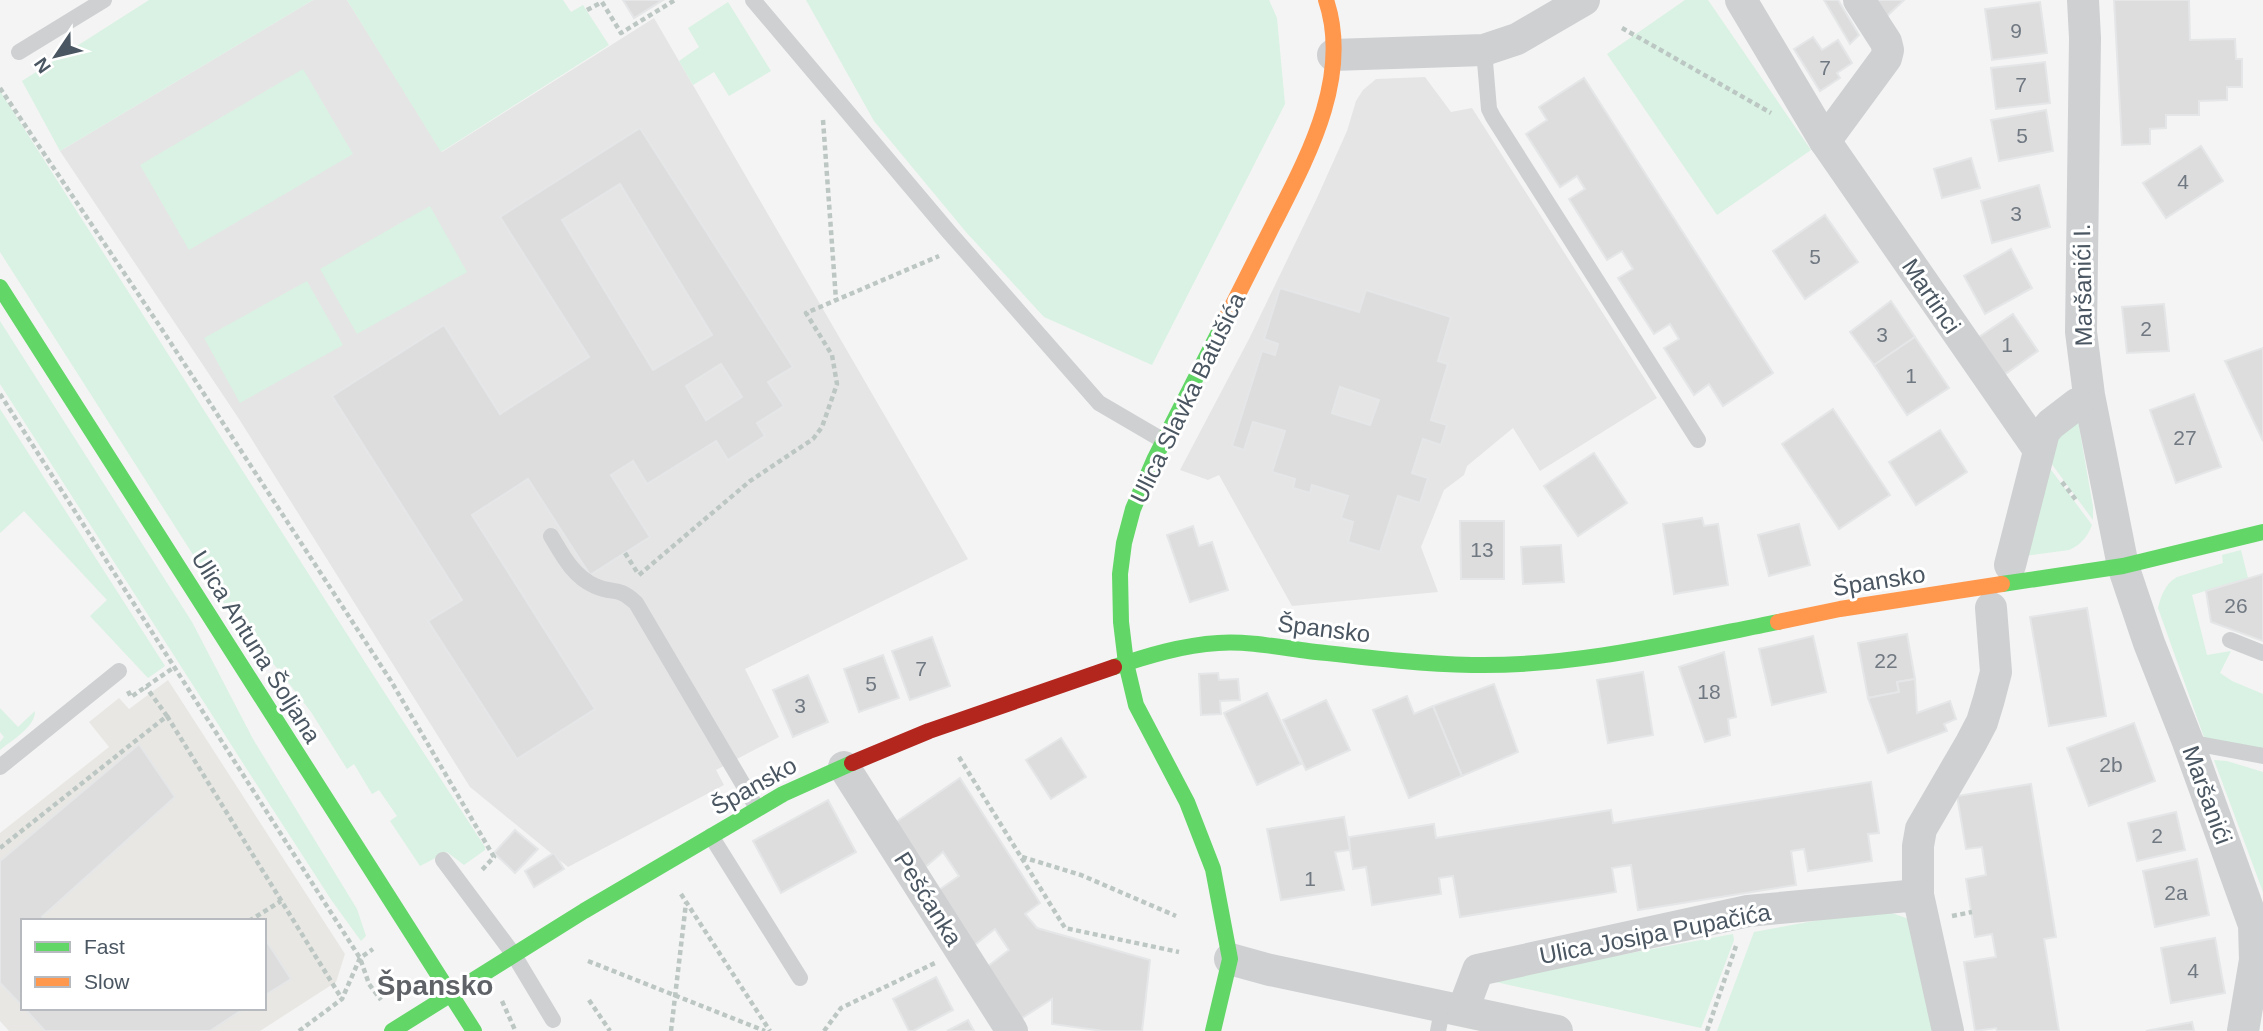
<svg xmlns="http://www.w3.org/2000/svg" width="2263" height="1031" viewBox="0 0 2263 1031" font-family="Arial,sans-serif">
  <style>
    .commercial { fill: #e8e7e3; fill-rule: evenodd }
    .education { fill: #e6e5e6 }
    .green { fill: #d9f2e3 }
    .building { fill: #ddddde; stroke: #e5e6e7; stroke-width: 2; fill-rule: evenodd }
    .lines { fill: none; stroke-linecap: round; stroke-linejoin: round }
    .path { stroke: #bcc7c4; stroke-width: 4.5; stroke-dasharray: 5 3.5; stroke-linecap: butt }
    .lane { stroke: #ced0d2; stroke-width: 16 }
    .street { stroke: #ced0d2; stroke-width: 32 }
    .fast { stroke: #63d668; stroke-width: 16 }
    .slow { stroke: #ff974d; stroke-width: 16 }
    .jam { stroke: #b3261e; stroke-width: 16 }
    .labels { text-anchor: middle; stroke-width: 6; stroke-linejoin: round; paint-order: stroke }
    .number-label { font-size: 21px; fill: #707881 }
    .street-label { font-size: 24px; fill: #4a5661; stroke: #fff }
    .quarter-label { font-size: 28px; font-weight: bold; fill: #5f6368; stroke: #fff }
  </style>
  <rect width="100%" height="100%" fill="#f4f4f4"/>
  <path class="commercial" d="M168 680 345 954 336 982 260 1031H9L0 1021V833L109 747 89 722 119 698 129 709ZM23 921H264V1008H23Z"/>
  <g class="education">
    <polygon points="313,0 347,0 442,152 654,18 968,559 745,669 779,737 716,770 724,785 568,867 470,787 239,419 60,151"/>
    <polygon points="1425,77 1451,112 1472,108 1657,398 1540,471 1513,428 1467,466 1464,475 1444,490 1421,547 1438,592 1292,606 1219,475 1208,480 1180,470 1249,339 1317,198 1347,131 1356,101 1363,90 1376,79"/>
  </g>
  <g class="green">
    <polygon points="149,0 313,0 60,151 22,81"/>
    <polygon points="347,0 563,0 571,12 583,5 609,45 441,152"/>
    <polygon points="806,0 1269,0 1277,18 1285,104 1152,365 1044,317 966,232 874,121"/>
    <polygon points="1685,0 1708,0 1811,150 1717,215 1607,54"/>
    <polygon points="728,2 771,71 729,96 714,72 693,85 679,61 699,47 688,28"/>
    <polygon points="303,69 353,154 189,250 140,165"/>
    <polygon points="0,91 377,681 485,847 485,850 464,865 447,852 420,866 390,821 397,816 379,790 372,794 354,764 347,769 311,712 281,673 227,608 0,252"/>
    <polygon points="430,206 467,272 357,334 320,269"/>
    <polygon points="307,281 343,345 240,403 204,338"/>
    <polygon points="0,321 192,622 253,739 357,909 366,936 361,941 332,901 248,771 0,384"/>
    <polygon points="0,409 165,666 148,678 90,616 107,600 24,511 0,533"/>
    <polygon points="2077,415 2093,507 2093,520 2051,463 2059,434"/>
    <path d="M2049 467 2092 525C2087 537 2082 544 2069 550L2024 556Z"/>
    <path d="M2241 550 2248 578 2192 595 2207 655 2231 651 2220 673 2232 681 2263 694V750L2205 740 2158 608C2161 596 2165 584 2177 577L2223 563 2222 555Z"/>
    <path d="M0 708 18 727 35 711C36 726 11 741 0 750V742L4 737 0 732Z"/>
    <polygon points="2214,760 2227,761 2263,772 2263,892"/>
    <polygon points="1880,909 1909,919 1940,1031 1717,1031 1754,932"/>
    <polygon points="1733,934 1734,940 1701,1028 1487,980"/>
  </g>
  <g class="building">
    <polygon points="623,0 663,0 634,18"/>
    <polygon points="1824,0 1838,0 1859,35 1850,44"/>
    <polygon points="1872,0 1904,0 1887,16"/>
    <polygon points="2114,0 2189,0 2190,40 2235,39 2236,59 2242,59 2242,87 2227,87 2227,100 2199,101 2199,115 2166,115 2166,128 2150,129 2150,144 2122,145"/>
    <polygon points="2040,2 2047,53 1992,60 1985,9"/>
    <polygon points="1813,37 1822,50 1838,40 1852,63 1837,73 1840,78 1820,91 1794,49"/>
    <polygon points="2045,62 2050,103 1996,109 1991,68"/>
    <polygon points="1584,78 1773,373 1723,406 1709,384 1694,395 1664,348 1679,339 1670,324 1654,334 1618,278 1633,269 1622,251 1607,260 1569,199 1585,189 1577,176 1560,187 1526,134 1547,120 1539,107"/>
    <polygon points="2046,110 2053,151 1999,161 1991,120"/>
    <path d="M640 128 793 367 768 382 784 406 757 423 765 436 728 460 716 441 647 484 633 461 611 475 650 537 590 575 528 479 472 515 595 709 517 759 428 621 462 600 332 396 444 325 500 414 589 357 500 217ZM620 184 712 335 653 370 562 220ZM721 364 742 397 706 420 686 386Z"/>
    <polygon points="2201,146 2223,181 2166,218 2143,183"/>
    <polygon points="1971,158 1980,188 1942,198 1934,169"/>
    <polygon points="2039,185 2050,227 1992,243 1981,201"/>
    <polygon points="1825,215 1858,262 1805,299 1773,251"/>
    <polygon points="2011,249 2032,288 1985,314 1964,276"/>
    <path d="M1280 288 1359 312 1366 290 1451 317 1438 361 1448 364 1431 420 1447 425 1441 445 1423 439 1412 473 1428 478 1420 503 1398 496 1380 552 1348 542 1353 522 1341 518 1348 496 1312 485 1310 493 1293 488 1295 479 1272 472 1285 431 1253 422 1244 450 1232 446 1262 351 1275 355 1278 344 1264 339ZM1340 387 1379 400 1370 425 1332 413Z"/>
    <polygon points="1891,301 1915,337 1874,365 1850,332"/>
    <polygon points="2164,304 2169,351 2127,353 2122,307"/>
    <polygon points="2013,314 2038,351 2001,377 1976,339"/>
    <polygon points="1915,337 1949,388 1907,415 1874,365"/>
    <polygon points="2263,348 2263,441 2225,361"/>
    <polygon points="2194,394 2221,467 2176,483 2150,410"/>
    <polygon points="1833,409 1890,495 1839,529 1782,444"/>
    <polygon points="1940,430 1967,472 1916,505 1889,462"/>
    <polygon points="1594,453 1627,503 1578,536 1544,486"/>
    <polygon points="1702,518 1704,526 1718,524 1728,585 1674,594 1663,524"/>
    <polygon points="1460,521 1504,521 1504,579 1461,579"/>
    <polygon points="1799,524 1810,565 1769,576 1758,535"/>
    <polygon points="1193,526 1199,546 1212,542 1228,590 1190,602 1167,535"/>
    <polygon points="1561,545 1564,582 1523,584 1521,547"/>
    <polygon points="2263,574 2263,641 2211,622 2206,591"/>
    <polygon points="2087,608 2106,716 2049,726 2030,617"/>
    <polygon points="1907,634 1915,679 1897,682 1899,692 1868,698 1858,643"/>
    <polygon points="1813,636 1826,692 1772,705 1759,649"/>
    <polygon points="932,637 950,686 910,700 892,651"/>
    <polygon points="1724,652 1736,717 1728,719 1730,735 1705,742 1679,667"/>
    <polygon points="883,655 899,698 859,712 844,669"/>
    <polygon points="1643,672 1653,735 1608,743 1597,680"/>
    <polygon points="1218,673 1219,680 1238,679 1240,700 1220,701 1221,714 1201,715 1199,674"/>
    <polygon points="808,675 828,722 793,737 773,690"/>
    <polygon points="1915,679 1917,713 1950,701 1956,719 1944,724 1947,731 1888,753 1868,698 1899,692 1897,682"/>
    <polygon points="1494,684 1518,752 1462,776 1433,706"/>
    <polygon points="1267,693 1301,764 1257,785 1224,713"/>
    <polygon points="1407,696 1414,714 1433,706 1462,776 1409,798 1373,710"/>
    <polygon points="1326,700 1350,750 1306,770 1283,720"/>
    <polygon points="2134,723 2155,781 2089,806 2067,748"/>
    <polygon points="1061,738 1086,777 1051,799 1026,760"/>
    <polygon points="139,744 175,797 42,917 45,921 23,921 23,1007 0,983 0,861"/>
    <polygon points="960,778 1040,903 1025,914 1037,928 1150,960 1142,1031 1103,1031 1052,1024 1052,999 1016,1022 983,970 1009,950 995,929 972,947 936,892 959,876 943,852 922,870 893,824"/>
    <polygon points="1871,782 1879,833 1868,834 1872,861 1808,871 1804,849 1791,851 1796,885 1638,910 1631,865 1612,868 1616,892 1460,917 1453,876 1439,878 1441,894 1372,905 1366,867 1353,869 1350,850 1349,837 1434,824 1436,838 1611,810 1613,823"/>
    <polygon points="2031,784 2056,937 2044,939 2059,1031 1997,1031 1996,1028 1975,1031 1964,962 1996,957 1992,934 1975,937 1966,879 1986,875 1982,847 1966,849 1957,796"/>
    <polygon points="828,800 856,852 781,893 753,841"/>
    <polygon points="2176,812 2185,850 2137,861 2128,823"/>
    <polygon points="1344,817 1350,850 1335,852 1344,890 1281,900 1267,829"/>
    <polygon points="515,830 538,849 515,873 494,853"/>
    <polygon points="554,853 564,869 534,887 525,871"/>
    <polygon points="2197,859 2209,915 2155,927 2143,871"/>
    <polygon points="264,937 291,979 264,996"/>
    <polygon points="2215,938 2225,993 2171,1003 2161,948"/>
    <polygon points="936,977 953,1010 913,1031 909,1031 893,999"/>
    <polygon points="24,1008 245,1008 210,1031 45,1031"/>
    <polygon points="968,1020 974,1031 947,1031"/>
    <polygon points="2192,1022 2194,1031 2146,1031"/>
  </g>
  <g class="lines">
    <g class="path">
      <polyline points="587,10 602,2 621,33 675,0"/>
      <polyline points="1622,28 1771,113"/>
      <polyline points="0,88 161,328 391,681 494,857 480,872"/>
      <polyline points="823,120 836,300"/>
      <polyline points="0,394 360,958 369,984 381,1000"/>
      <polyline points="2062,482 2076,500"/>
      <polyline points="625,553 637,572"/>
      <polyline points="639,575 750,481 813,439 822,427 837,384 832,355 806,313 939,256"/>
      <polyline points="128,691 131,697 173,668"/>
      <polyline points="167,716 342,999"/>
      <polyline points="959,757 1065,928 1179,952"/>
      <polyline points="0,848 167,716 146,687"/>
      <polyline points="1022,857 1081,875 1176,916"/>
      <polyline points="681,894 770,1031"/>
      <polyline points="1952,916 1972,912"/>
      <polyline points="249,921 281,901"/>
      <polyline points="588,961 765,1031"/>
      <polyline points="589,1000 610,1031"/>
      <polyline points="502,1001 515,1030 514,1031"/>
      <polyline points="299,1031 342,999 360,958 373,949"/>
      <polyline points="671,1031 686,903"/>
      <polyline points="824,1031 841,1008 935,963"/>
      <polyline points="1707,1031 1736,946"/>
    </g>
    <g class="lane">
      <polyline points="753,0 948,231 1099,403 1164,441"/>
      <polyline points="1484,50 1489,109 1493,117 1698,440"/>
      <polyline points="19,52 104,0"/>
      <path d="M551 536C563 556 573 576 595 586 614 595 617 585 636 603L757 808"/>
      <polyline points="2230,640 2263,653"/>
      <polyline points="2188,742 2263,756"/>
      <polyline points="0,767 119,671"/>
      <polyline points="711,836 800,978"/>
      <polyline points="443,860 514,955 553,1020"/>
      <polyline points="1438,1031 1443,1006"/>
    </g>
    <g class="street">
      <polyline points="1741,0 1825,141 2039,450"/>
      <polyline points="2083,0 2085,38 2081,332 2089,395 2123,566 2149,643 2188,742 2254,925 2255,960 2243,1031"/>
      <polyline points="1333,55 1484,50 1517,39 1584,0"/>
      <polyline points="1825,141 1886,58 1888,50 1886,42 1859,0"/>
      <polyline points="2010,565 2044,432 2051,424 2077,404"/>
      <polyline points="844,767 1012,1031"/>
      <polyline points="1918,895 1918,846 1921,829 1971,743 1982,722 1989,699 1996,672 1991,608"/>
      <polyline points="1230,959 1270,970 1557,1031"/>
      <polyline points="1463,1010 1478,970 1748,911 1918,895 1948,1031"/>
    </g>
    <g class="fast">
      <polyline points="0,287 474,1031"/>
      <polyline points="2002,584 2123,566 2263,532"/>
      <path d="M1114 667C1147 656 1183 645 1218 643 1247 641 1278 647 1308 651 1362 657 1418 664 1472 665 1576 667 1677 642 1778 622"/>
      <polyline points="392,1031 584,911 783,794 852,763"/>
      <polyline points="1213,1031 1230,959 1213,869 1187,802 1136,705 1126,663 1121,622 1120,574 1124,543 1133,509 1155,458 1222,326"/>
    </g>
    <g class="slow">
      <path d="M1222 326C1239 292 1256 258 1273 225 1307 158 1352 77 1326 0"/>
      <polyline points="1778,622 1840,609 2002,584"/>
    </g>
    <polyline class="jam" points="852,763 929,731 1114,667"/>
  </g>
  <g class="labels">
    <g class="number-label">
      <text x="2016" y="38">9</text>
      <text x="1825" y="75">7</text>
      <text x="2021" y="92">7</text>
      <text x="2022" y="143">5</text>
      <text x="2183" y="189">4</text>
      <text x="2016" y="221">3</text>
      <text x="1815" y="264">5</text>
      <text x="2146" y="336">2</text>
      <text x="1882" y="342">3</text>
      <text x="2007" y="352">1</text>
      <text x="1911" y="383">1</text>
      <text x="2185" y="445">27</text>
      <text x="1482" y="557">13</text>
      <text x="2236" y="613">26</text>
      <text x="1886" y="668">22</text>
      <text x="921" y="676">7</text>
      <text x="871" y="691">5</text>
      <text x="1709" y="699">18</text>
      <text x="800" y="713">3</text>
      <text x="2111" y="772">2b</text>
      <text x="2157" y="843">2</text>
      <text x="1310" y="886">1</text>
      <text x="2176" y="900">2a</text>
      <text x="2193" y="978">4</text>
    </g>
    <g class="street-label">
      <text transform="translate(2083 285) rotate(-91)" y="8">Maršanići I.</text>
      <text transform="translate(1931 296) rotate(56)" y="8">Martinci</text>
      <text transform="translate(1188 398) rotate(-64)" y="8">Ulica Slavka Batušića</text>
      <text transform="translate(1879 581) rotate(-9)" y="8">Špansko</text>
      <text transform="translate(1324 629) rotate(7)" y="8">Špansko</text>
      <text transform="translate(256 647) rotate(58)" y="8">Ulica Antuna Šoljana</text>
      <text transform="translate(754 786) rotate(-29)" y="8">Špansko</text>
      <text transform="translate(2207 795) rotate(70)" y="8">Maršanići</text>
      <text transform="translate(928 899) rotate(58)" y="8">Pešćanka</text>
      <text transform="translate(1655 934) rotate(-11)" y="8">Ulica Josipa Pupačića</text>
    </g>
    <g class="quarter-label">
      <text x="435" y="995">Špansko</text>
    </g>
  </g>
  <rect x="21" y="919" width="245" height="91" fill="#ffffff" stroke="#b7bbc0" stroke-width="2"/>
  <rect x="35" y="942" width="35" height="10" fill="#63d668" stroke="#b7bbc0" stroke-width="2"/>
  <text x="84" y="954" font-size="21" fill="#4a5661">Fast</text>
  <rect x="35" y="977" width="35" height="10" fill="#ff974d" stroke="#b7bbc0" stroke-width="2"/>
  <text x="84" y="989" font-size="21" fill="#4a5661">Slow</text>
  <g transform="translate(56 56) rotate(235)" stroke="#ffffff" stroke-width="5" paint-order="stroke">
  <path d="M0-5L12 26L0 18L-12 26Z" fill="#4a5661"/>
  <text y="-10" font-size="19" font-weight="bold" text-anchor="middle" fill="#4a5661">N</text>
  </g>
</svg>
